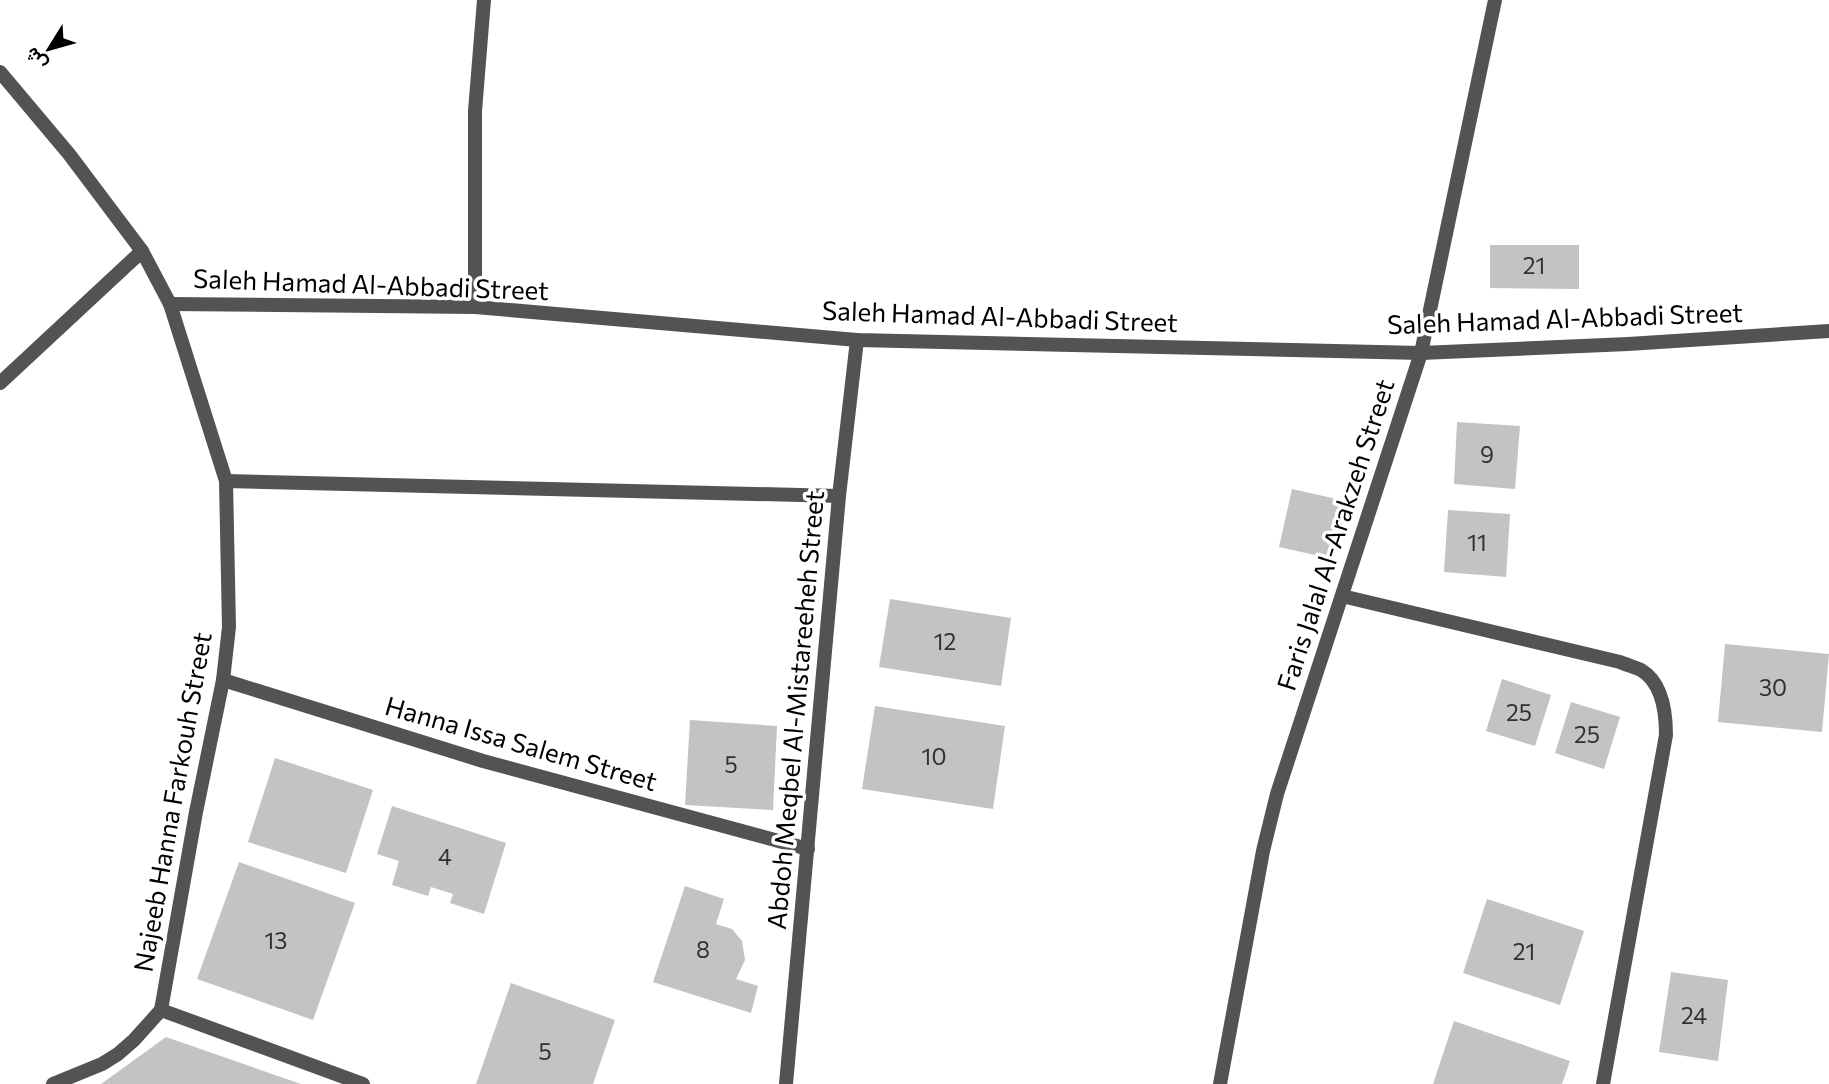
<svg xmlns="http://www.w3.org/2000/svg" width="1829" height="1084" viewBox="0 0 1829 1084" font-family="Commissioner,Vazirmatn,sans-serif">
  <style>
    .building { fill: #c3c3c3 }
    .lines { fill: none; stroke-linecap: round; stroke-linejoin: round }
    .street { stroke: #535353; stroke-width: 14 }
    .labels { text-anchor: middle; stroke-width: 7; stroke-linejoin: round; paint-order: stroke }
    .number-label { font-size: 23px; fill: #313131 }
    .street-label { font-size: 26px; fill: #000; stroke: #fff }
  </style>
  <rect width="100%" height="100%" fill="#fff"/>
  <g class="building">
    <polygon points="1490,245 1579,245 1579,289 1490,288"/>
    <polygon points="1457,422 1520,426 1515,489 1454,484"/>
    <polygon points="1292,489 1341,500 1328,558 1279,547"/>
    <polygon points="1448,510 1510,514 1506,577 1444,572"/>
    <polygon points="890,599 1011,618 1001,686 879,667"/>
    <polygon points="1725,644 1829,654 1822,732 1718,722"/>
    <polygon points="1502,679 1551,695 1535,746 1486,731"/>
    <polygon points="1571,702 1620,717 1604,769 1555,753"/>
    <polygon points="875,706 1005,726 993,809 862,789"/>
    <polygon points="690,720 777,726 773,810 685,805"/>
    <polygon points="275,758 373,790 346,873 248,842"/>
    <polygon points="392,806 506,843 484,914 450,903 453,894 431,887 428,896 392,885 399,861 377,854"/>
    <polygon points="239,862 355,903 313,1020 197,979"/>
    <polygon points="685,886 724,899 716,924 732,929 742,941 745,960 736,979 758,986 751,1013 653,982"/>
    <polygon points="1487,899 1584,931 1560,1005 1463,973"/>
    <polygon points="1671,972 1728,980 1718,1061 1659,1052"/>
    <polygon points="511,983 615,1020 593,1084 476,1084"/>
    <polygon points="1454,1021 1570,1061 1562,1084 1433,1084"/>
    <polygon points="166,1037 301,1084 101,1084"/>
  </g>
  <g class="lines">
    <g class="street">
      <polyline points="0,72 69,154 142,251 170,304 226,481 229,627 223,680 196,812 161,1010 134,1040 118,1054 102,1064 53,1084"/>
      <polyline points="170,304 475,307 857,340 1421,353 1628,344 1829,331"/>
      <polyline points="475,307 475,111 484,0"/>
      <polyline points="0,383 142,251"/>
      <polyline points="226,481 839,496"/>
      <path d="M1342 596 1620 662C1627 665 1635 667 1641 670 1663 683 1666 713 1666 735L1603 1084"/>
      <polyline points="223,680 483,761 808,849"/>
      <polyline points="161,1010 363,1084"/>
      <polyline points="786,1084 839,496 857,340"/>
      <polyline points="1220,1084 1263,851 1277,794 1421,353 1495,0"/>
    </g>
  </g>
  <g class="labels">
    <g class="number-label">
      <text x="1534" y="274">21</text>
      <text x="1487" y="463">9</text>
      <text x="1477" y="551">11</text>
      <text x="945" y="650">12</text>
      <text x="1773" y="696">30</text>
      <text x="1519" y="721">25</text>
      <text x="1587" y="743">25</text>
      <text x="934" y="765">10</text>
      <text x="731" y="773">5</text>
      <text x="445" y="865">4</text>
      <text x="276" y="949">13</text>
      <text x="703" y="958">8</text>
      <text x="1524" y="960">21</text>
      <text x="1694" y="1024">24</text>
      <text x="545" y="1060">5</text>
    </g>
    <g class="street-label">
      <text transform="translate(371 285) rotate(2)" y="9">Saleh Hamad Al-Abbadi Street</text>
      <text transform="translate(1000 317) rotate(2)" y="9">Saleh Hamad Al-Abbadi Street</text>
      <text transform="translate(1565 319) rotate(-2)" y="9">Saleh Hamad Al-Abbadi Street</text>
      <text transform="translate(1336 535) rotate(-72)" y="9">Faris Jalal Al-Arakzeh Street</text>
      <text transform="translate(796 710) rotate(-85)" y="9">Abdoh Meqbel Al-Mistareeheh Street</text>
      <text transform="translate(521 744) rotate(16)" y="9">Hanna Issa Salem Street</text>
      <text transform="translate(173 802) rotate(-80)" y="9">Najeeb Hanna Farkouh Street</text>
    </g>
  </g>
  <g transform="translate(49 49) rotate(233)" stroke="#ffffff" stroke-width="5" paint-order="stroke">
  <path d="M0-5L12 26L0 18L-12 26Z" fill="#000000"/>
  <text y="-10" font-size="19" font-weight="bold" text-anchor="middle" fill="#000000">ش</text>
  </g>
</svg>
